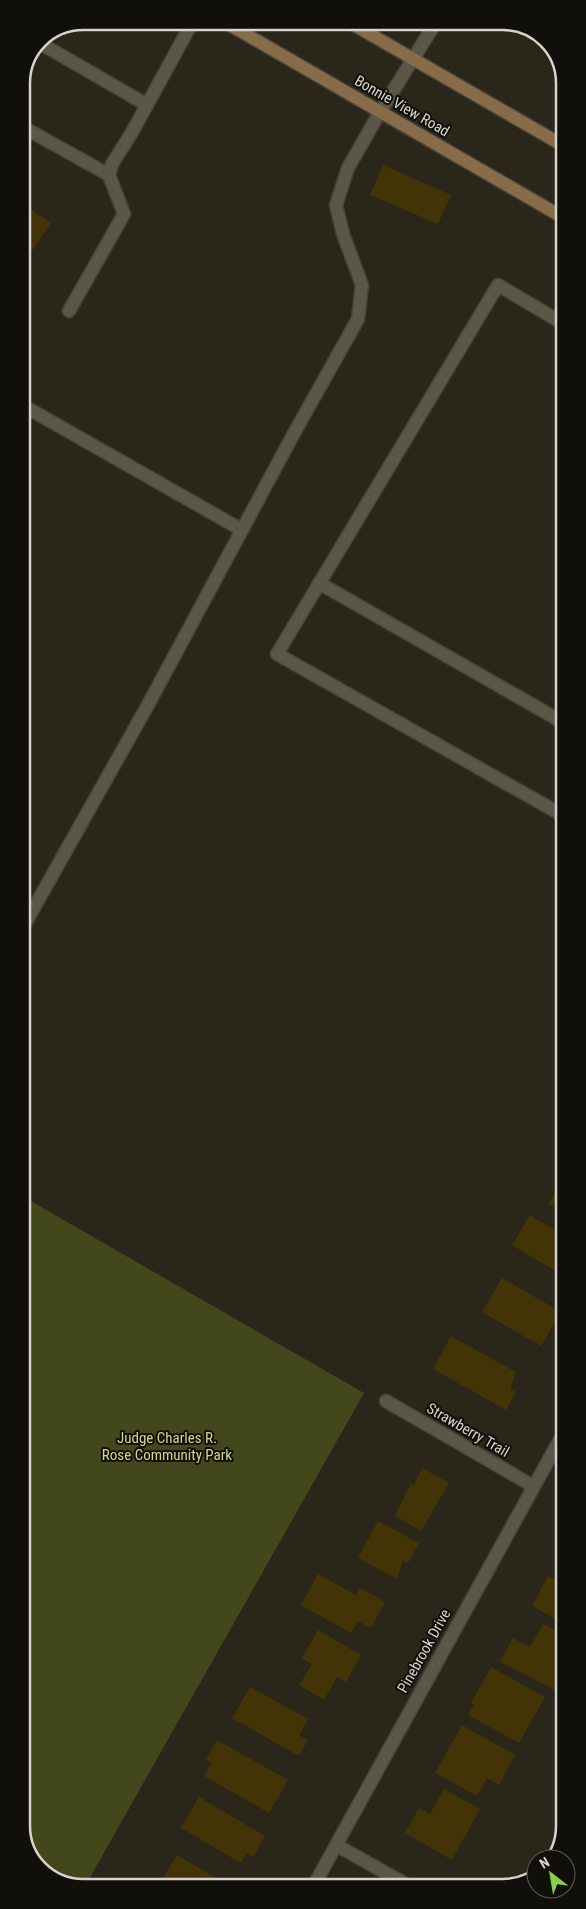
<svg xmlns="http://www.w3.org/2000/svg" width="586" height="1909" viewBox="0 0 586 1909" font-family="'Roboto Condensed',sans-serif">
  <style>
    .green { fill: #43471c }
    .building { fill: #423406 }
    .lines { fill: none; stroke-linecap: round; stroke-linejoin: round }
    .service-casing { stroke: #464239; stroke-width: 15 }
    .minor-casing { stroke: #464239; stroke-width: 15 }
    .tertiary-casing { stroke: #464239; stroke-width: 15 }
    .secondary-casing { stroke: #464239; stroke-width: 15 }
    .service { stroke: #5a5648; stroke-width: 12 }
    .minor { stroke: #5a5648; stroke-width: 12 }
    .tertiary { stroke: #5a5648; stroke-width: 12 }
    .secondary { stroke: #876c4a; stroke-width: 12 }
    .labels { text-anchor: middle; stroke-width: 4; stroke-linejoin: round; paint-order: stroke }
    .street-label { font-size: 15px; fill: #d7d4cc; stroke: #110f0a }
    .park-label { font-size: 15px; fill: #d1da84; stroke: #110f0a }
    .rim { fill: none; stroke: #d7d4cc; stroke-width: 2.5 }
  </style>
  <rect width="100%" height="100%" fill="#2b261a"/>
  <polygon class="green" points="22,1196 364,1393 84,1888 78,1888 42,1872 22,1839"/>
  <g class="building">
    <polygon points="383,165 451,195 438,224 370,195"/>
    <polygon points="21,203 51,223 21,267"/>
    <polygon points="564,1175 564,1212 549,1204"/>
    <polygon points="530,1215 564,1235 564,1276 512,1245"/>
    <polygon points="502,1278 561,1312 541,1346 482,1312"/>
    <polygon points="451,1336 516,1372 510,1389 516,1392 506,1410 433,1369"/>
    <polygon points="422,1468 449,1483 421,1531 395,1516 411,1483 414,1485"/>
    <polygon points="378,1521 419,1543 408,1563 403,1560 397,1579 358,1558"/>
    <polygon points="318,1574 356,1595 360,1588 385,1602 371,1628 358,1621 351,1633 301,1605"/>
    <polygon points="548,1576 561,1583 565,1577 565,1624 532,1606"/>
    <polygon points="543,1624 565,1635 565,1677 557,1691 500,1662 513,1638 530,1647"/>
    <polygon points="318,1630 361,1655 346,1682 337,1677 324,1700 299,1685 312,1664 302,1658"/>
    <polygon points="491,1667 545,1697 519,1743 468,1715 474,1705 471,1703"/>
    <polygon points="250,1687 308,1719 299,1735 308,1740 299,1756 232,1718"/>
    <polygon points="462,1725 515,1755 499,1785 487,1778 477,1796 435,1773"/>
    <polygon points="217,1740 288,1780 269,1813 204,1776 212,1762 206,1759"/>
    <polygon points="444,1789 480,1809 452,1860 405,1833 419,1808 430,1814"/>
    <polygon points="199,1797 265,1836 253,1857 247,1853 241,1863 181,1828"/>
    <polygon points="177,1855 231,1887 157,1887"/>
  </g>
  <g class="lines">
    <g class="service-casing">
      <g id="service">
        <polyline points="38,42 147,105"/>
        <polyline points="21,126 109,175"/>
        <polyline points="69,311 124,214 109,175 112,164 131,134 193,21"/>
        <polyline points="564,324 498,285 277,654 564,816"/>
        <polyline points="22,405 242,530"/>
        <polyline points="319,583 564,723"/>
        <polyline points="22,929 149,703 293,435 358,319 362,285 343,234 336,205 348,168 380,112"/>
      </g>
    </g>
    <g class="minor-casing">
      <g id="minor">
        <polyline points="386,1401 533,1486"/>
        <polyline points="336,1845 411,1887"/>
        <polyline points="313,1887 564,1432"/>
      </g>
    </g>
    <g class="tertiary-casing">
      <polyline id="tertiary" points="380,112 436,22"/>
    </g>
    <g class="secondary-casing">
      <g id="secondary">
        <polyline points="223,21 564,218"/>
        <polyline points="349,22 564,146"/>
      </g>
    </g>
    <use href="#service" class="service"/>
    <use href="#minor" class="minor"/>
    <use href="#tertiary" class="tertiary"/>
    <use href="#secondary" class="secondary"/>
  </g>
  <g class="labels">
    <g class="street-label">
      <text transform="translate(402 106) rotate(30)" y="5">Bonnie View Road</text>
      <text transform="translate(468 1430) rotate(30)" y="5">Strawberry Trail</text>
      <text transform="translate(424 1651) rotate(-61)" y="5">Pinebrook Drive</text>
    </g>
    <g class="park-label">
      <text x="167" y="1443">Judge Charles R.<tspan x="167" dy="17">Rose Community Park</tspan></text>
    </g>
  </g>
  <path d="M0 0H586V1909H0ZM83 30H503A53 53 0 0 1 556 83V1826A53 53 0 0 1 503 1879H83A53 53 0 0 1 30 1826V83A53 53 0 0 1 83 30Z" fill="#110f0a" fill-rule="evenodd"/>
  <path class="rim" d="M83 30H503A53 53 0 0 1 556 83V1826A53 53 0 0 1 503 1879H83A53 53 0 0 1 30 1826V83A53 53 0 0 1 83 30Z"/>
  <g transform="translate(551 1874) rotate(329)"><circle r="24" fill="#110f0a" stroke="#605e58"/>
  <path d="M0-4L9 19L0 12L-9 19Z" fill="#88cf4a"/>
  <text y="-8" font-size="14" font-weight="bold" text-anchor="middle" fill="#d7d4cc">N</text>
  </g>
</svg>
